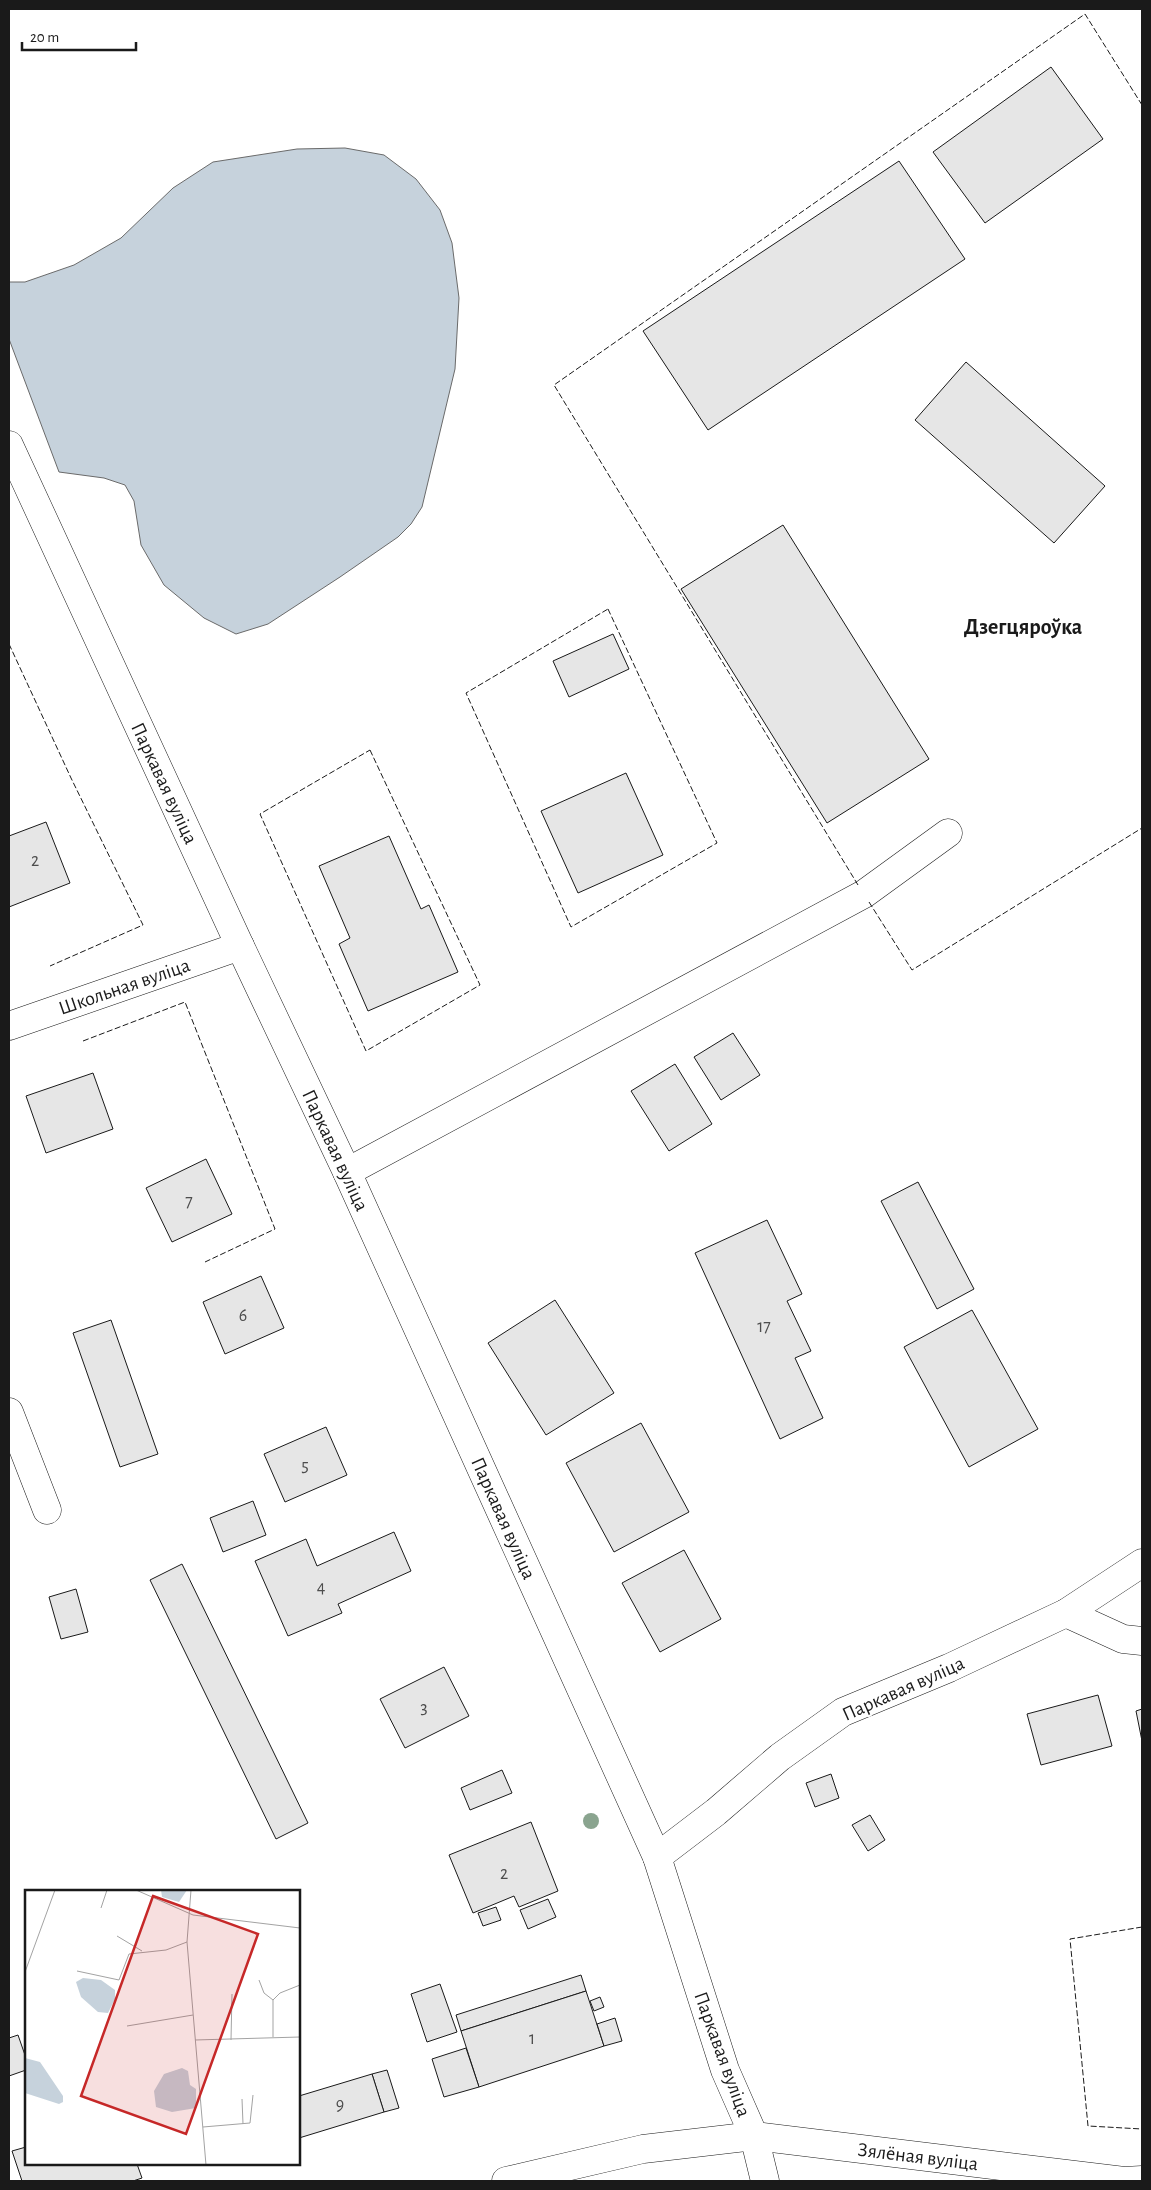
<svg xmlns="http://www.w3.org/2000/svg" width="1151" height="2190" viewBox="0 0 1151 2190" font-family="'Alegreya Sans',sans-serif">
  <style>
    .water { fill: #c6d2dc; stroke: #6a6a6a }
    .building { fill: #e6e6e6; stroke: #1a1a1a }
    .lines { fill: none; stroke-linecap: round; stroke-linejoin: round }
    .minor-casing { stroke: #1a1a1a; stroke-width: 29 }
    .minor { stroke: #fff; stroke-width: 28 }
    .fence { stroke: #1a1a1a; stroke-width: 1; stroke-dasharray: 6 2.5; stroke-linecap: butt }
    .tree { fill: #8aa48f }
    .labels { text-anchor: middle; stroke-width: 4; stroke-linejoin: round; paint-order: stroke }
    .number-label { font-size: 18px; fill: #4d4d4d }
    .street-label { font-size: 20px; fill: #1a1a1a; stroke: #fff }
    .quarter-label { font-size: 22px; font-weight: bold; fill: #1a1a1a; stroke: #fff }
    .inset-road { fill: none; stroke: #a3a3a3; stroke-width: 1 }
    .view { fill: #c62828; fill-opacity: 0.15; stroke: #c62828; stroke-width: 2.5 }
    .inset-edge { fill: none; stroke: #1a1a1a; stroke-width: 2.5 }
  </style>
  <rect width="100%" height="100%" fill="#fff"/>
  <polygon class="water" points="345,148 384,155 416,179 440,210 452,243 459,298 455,369 422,507 411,524 398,537 340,577 268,624 236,634 204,618 164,585 141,545 134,501 125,485 104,478 59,472 9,339 9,282 25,282 74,265 121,238 173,188 213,162 297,149"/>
  <g class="building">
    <polygon points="1051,67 1103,139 985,223 933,152"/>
    <polygon points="899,161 965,259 708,430 643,331"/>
    <polygon points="966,362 1105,486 1054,543 915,420"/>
    <polygon points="783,525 929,759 827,823 681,589"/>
    <polygon points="613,634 629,669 569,697 553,661"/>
    <polygon points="626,773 663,855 578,893 541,811"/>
    <polygon points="46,822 70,883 9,907 9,836"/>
    <polygon points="389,836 421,909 429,905 458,972 368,1011 339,944 350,938 319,866"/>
    <polygon points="733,1033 760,1075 721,1100 694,1057"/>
    <polygon points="675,1064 712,1124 669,1151 631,1091"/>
    <polygon points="93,1073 113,1129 46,1153 26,1096"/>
    <polygon points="206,1159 232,1214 172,1242 146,1188"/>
    <polygon points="918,1182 974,1289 937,1309 881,1201"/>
    <polygon points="767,1220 802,1294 787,1301 811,1351 795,1358 823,1418 780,1439 695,1253"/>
    <polygon points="261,1276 284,1328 225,1354 203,1302"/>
    <polygon points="555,1300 614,1393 546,1435 488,1343"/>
    <polygon points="972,1310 1038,1429 969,1467 904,1347"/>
    <polygon points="111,1320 158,1454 120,1467 73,1333"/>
    <polygon points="641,1423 689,1512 614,1552 566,1463"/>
    <polygon points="326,1427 347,1475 285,1502 264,1454"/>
    <polygon points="253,1501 266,1535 223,1552 210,1518"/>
    <polygon points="394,1532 411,1571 338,1604 342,1613 288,1636 255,1561 306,1539 317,1566"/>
    <polygon points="684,1550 721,1619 660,1652 622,1583"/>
    <polygon points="182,1564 308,1823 276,1839 150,1580"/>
    <polygon points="76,1589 88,1632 61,1639 49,1597"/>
    <polygon points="444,1667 469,1716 405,1748 380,1699"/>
    <polygon points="1098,1695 1112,1746 1041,1765 1027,1714"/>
    <polygon points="1142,1709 1142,1741 1136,1711"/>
    <polygon points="502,1770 512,1793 470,1810 461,1788"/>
    <polygon points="831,1774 839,1798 815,1807 806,1783"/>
    <polygon points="870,1815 885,1840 868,1851 852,1825"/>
    <polygon points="531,1822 558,1891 519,1907 514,1896 473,1913 449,1855"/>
    <polygon points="548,1899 556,1917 528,1929 520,1910"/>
    <polygon points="496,1907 501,1920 483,1926 478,1913"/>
    <polygon points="581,1975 586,1991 461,2031 456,2015"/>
    <polygon points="440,1984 457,2032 427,2042 411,1994"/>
    <polygon points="586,1991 604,2046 479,2087 461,2031"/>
    <polygon points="600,1997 604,2007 594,2011 590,2001"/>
    <polygon points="615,2018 622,2041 604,2046 597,2024"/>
    <polygon points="18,2035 26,2058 26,2070 9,2076 9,2038"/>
    <polygon points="466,2048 479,2087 444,2097 432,2059"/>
    <polygon points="387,2070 399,2108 384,2112 372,2074"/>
    <polygon points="372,2074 384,2112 299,2138 299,2096"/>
    <polygon points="26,2147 26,2164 137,2164 142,2178 133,2181 22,2181 12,2151"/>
  </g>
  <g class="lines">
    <g class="minor-casing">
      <g id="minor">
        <polyline points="9,445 240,946 347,1172 657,1857 725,2070 754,2136 765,2181"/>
        <polyline points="9,1026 240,946"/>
        <polyline points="347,1172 864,894 948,833"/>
        <polyline points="9,1412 47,1510"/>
        <polyline points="1066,1613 1123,1639 1142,1641"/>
        <polyline points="657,1857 716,1812 780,1757 843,1712 949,1668 1066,1613 1142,1563"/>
        <polyline points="506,2181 643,2149 754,2136 1124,2181 1142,2180"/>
      </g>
    </g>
    <use href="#minor" class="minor"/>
    <g class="fence">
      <polygon points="608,609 717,843 571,927 466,693"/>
      <polyline points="9,644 71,778 143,925 50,966"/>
      <polygon points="370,750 480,985 366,1051 260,814"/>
      <polyline points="858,885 554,385 1085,14 1142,105"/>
      <polyline points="869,902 912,970 1142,828"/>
      <polyline points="83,1041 185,1002 275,1229 205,1262"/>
      <polyline points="1142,1927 1070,1939 1088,2126 1142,2129"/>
    </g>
  </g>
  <circle class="tree" cx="591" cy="1821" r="8"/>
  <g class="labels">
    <g class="number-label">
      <text x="35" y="866">2</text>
      <text x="189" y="1207">7</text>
      <text x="243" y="1321">6</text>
      <text x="764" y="1332">17</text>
      <text x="305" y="1471">5</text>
      <text x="321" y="1593">4</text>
      <text x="424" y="1713">3</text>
      <text x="504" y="1879">2</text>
      <text x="532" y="2044">1</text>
      <text x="340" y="2110">9</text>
    </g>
    <g class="street-label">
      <text transform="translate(165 783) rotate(65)" y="7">Паркавая вуліца</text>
      <text transform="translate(124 986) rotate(-19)" y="7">Школьная вуліца</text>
      <text transform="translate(336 1150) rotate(65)" y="7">Паркавая вуліца</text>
      <text transform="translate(504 1518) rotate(66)" y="7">Паркавая вуліца</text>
      <text transform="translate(903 1688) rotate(-24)" y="7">Паркавая вуліца</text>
      <text transform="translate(723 2054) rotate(70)" y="7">Паркавая вуліца</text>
      <text transform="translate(918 2156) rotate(7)" y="7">Зялёная вуліца</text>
    </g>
    <g class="quarter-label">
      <text x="1023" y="634">Дзегцяроўка</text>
    </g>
  </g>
  <g transform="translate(25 1890)">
    <rect width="275" height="275" fill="#fff"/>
    <path d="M136 0H162L154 12 137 7ZM58 88 76 90 90 100V109L83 123 73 122 56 107 51 92ZM0 168 15 172 38 206V212L34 214 0 203ZM157 178 163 181 165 195 171 199V218L147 222 131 217 129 201 139 184Z" fill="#c6d2dc"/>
    <path class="inset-road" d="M111 0 168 25 275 38M166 0 162 52 181 275M76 18 82 0M92 46 117 61M52 81 94 90 104 64 141 60 162 52M0 82 30 0M234 90 239 103 248 110M102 136 168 125M248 147V110L255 103 275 95M170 150 275 147M206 150 207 104M217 209 218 234M178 237 225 233 228 205"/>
    <path class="view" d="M128 6 233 44 161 244 56 206Z"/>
    <rect width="275" height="275" class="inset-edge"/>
  </g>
  <rect width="1151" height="2190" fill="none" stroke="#1a1a1a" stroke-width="20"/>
  <path d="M22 42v8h114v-8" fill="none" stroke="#1a1a1a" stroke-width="2.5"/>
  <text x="30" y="42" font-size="15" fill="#1a1a1a" stroke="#ffffff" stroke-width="4" paint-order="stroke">20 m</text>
</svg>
